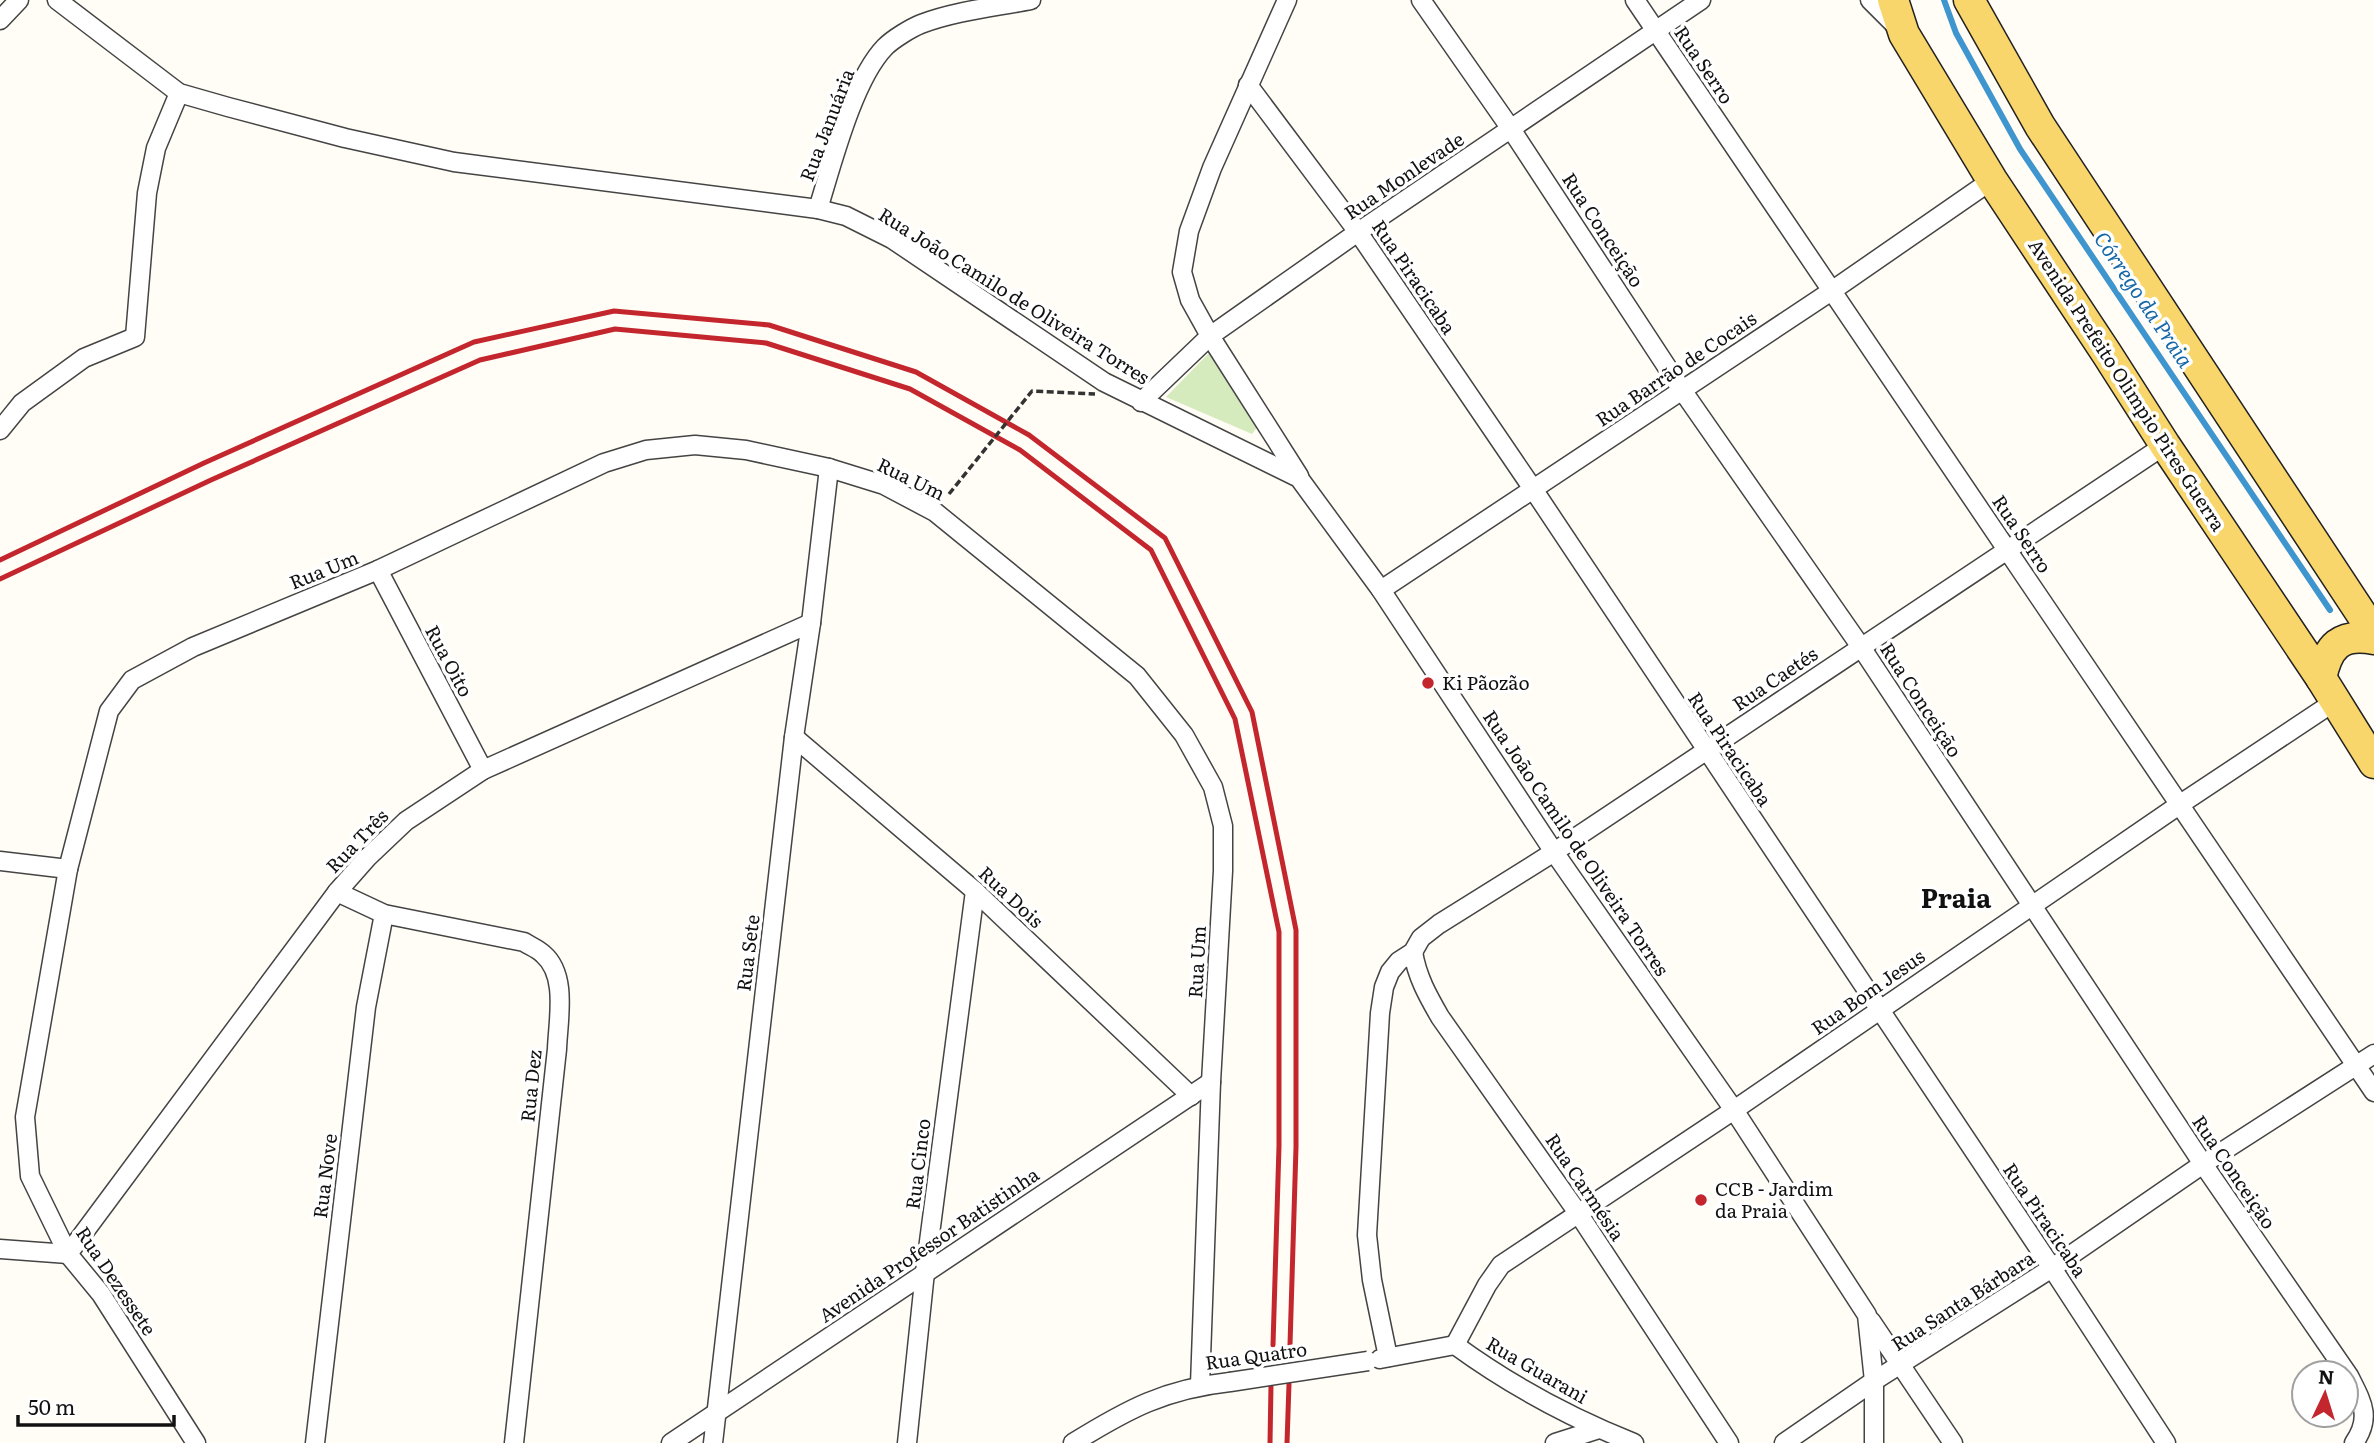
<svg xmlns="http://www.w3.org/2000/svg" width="2374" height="1443" viewBox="0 0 2374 1443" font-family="Literata,serif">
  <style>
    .green { fill: #d5ebbd }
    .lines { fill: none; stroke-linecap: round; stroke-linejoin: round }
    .stream { stroke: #3f96cf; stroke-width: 6 }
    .street-casing { stroke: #444; stroke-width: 21 }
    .primary-casing { stroke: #222; stroke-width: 33 }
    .street { stroke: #fff; stroke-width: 18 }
    .primary { stroke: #f9d66b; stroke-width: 30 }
    .rail { stroke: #c4262e; stroke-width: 5 }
    .street-bridge-casing { stroke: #444; stroke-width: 21; stroke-linecap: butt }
    .path-bridge { stroke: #333; stroke-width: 3.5; stroke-dasharray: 7 3.5; stroke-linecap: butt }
    .street-bridge { stroke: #fff; stroke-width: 18 }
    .poi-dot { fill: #c4262e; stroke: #fff; stroke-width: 2.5 }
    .labels { text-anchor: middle; stroke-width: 7; stroke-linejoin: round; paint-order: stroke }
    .street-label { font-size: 19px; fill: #111; stroke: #fff }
    .poi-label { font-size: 19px; fill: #111; stroke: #fff; text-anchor: start }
    .water-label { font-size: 21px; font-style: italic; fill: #1768a6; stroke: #fff }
    .district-label { font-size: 26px; font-weight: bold; fill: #111; stroke: #fff }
  </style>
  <rect width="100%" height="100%" fill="#fffdf5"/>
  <polygon class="green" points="1211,351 1257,427 1252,434 1166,397"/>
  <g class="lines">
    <polyline class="stream" points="1944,0 1956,33 2020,149 2330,610"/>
    <g class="street-casing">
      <g id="street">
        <polyline points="57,0 179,93 228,107 345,138 454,162 818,209 846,216 892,239 1104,382 1299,478 1381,590 1554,852 1734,1110 1867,1315 1874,1381 1874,1443"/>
        <polyline points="1287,0 1212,168 1189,231 1182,272 1190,300 1210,336 1299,476"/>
        <path d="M1421 0 1511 129 1682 390 1861 647 2203 1164 2349 1376C2362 1402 2372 1417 2354 1443"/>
        <polyline points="1635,0 2374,1092"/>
        <polyline points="1870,0 1897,27"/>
        <polyline points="0,20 19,0"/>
        <polyline points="1248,85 1358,232 1533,489 2052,1268 2166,1443"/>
        <path d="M818 209C832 164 853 80 885 47 893 39 911 28 921 24 955 11 995 7 1031 0"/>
        <polyline points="1141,402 1210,336 1358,232 1701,0"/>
        <polyline points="0,430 22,403 84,358 135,337 147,193 156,148 179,93"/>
        <polyline points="378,570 483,770"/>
        <polyline points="1381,590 1833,290 1992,180"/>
        <polyline points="794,737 975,891 1191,1096"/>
        <polyline points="0,861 68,869 25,1117 30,1176 68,1254 101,1294 196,1443"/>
        <polyline points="68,869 109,711 132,680 193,647 378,570 604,463 646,450 695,445 746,450 829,468 884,485 935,512 1137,676 1184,735 1213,787 1223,826 1223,871 1211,1082 1200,1385"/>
        <path d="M337 892 384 914 524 942C530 946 538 949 543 954 568 975 558 1020 557 1049L514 1443"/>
        <path d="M1413 952C1417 977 1428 996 1440 1017L1578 1213 1729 1443"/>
        <polyline points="0,1249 68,1254 337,892 367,858 406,821 483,770 811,623"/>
        <polyline points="1871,1321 1953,1443"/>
        <polyline points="1455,1345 1487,1285 1501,1265 1734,1110 2179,805 2334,702"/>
        <path d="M1455 1345C1510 1385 1571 1418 1634 1443"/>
        <polyline points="1388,1357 1372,1280 1367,1235 1380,1013 1384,987 1390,972 1399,961 1413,952 1421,938 1439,924 1554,852 2165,445"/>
        <polyline points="1380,1359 1455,1345"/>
        <polyline points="315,1443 366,1007 384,914"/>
        <polyline points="671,1443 1211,1082"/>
        <polyline points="713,1443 794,737 811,623 829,468"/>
        <polyline points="907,1443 925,1272 975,891"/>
        <path d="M1073 1443C1128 1409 1165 1389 1230 1382"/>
        <polyline points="1555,1443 1599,1429"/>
        <polyline points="1784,1443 1874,1381 2052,1268 2203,1164 2374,1054"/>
      </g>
    </g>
    <g class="primary-casing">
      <g id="primary">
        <polyline points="1893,0 1904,34 1992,180 2107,354 2165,445 2321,678 2374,763"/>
        <polyline points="1969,0 2040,126 2374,633"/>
        <path d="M2321 678C2328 646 2340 633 2374 639"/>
      </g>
    </g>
    <use href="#street" class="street"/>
    <use href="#primary" class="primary"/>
    <g class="rail">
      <polyline points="0,560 204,463 474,342 614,311 769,325 916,372 1029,435 1165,538 1252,712 1296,930 1296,1147 1290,1345"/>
      <polyline points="0,579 211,480 480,360 615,329 766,343 910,389 1020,450 1151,550 1235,719 1279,932 1279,1146 1273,1345"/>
      <polyline points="1270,1443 1271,1385"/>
      <polyline points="1287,1443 1289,1384"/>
    </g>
    <g class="street-bridge-casing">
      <polyline id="street-bridge" points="1230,1382 1368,1361"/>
    </g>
    <polyline class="path-bridge" points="949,494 1032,391 1095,394"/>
    <use href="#street-bridge" class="street-bridge"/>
  </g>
  <g class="poi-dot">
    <circle cx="1428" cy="683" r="7"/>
    <circle cx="1701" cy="1200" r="7"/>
  </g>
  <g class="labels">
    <g class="street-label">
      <text transform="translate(1704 65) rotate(56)" y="7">Rua Serro</text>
      <text transform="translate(827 125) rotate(-69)" y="7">Rua Januária</text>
      <text transform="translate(1404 176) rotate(-34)" y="7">Rua Monlevade</text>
      <text transform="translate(1603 230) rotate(57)" y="7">Rua Conceição</text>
      <text transform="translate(1414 277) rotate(56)" y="7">Rua Piracicaba</text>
      <text transform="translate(1014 296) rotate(32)" y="7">Rua João Camilo de Oliveira Torres</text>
      <text transform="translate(1676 369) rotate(-34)" y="7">Rua Barrão de Cocais</text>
      <text transform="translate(2127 385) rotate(57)" y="7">Avenida Prefeito Olimpio Pires Guerra</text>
      <text transform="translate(911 479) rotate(26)" y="7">Rua Um</text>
      <text transform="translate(2022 534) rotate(56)" y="7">Rua Serro</text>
      <text transform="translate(324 570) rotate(-22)" y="7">Rua Um</text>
      <text transform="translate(449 661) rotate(62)" y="7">Rua Oito</text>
      <text transform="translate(1775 679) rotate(-34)" y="7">Rua Caetés</text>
      <text transform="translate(1921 700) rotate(57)" y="7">Rua Conceição</text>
      <text transform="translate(1730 749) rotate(56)" y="7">Rua Piracicaba</text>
      <text transform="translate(357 841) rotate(-46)" y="7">Rua Três</text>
      <text transform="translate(1576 843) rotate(56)" y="7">Rua João Camilo de Oliveira Torres</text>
      <text transform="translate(1011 897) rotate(43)" y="7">Rua Dois</text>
      <text transform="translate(748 953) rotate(-83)" y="7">Rua Sete</text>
      <text transform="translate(1197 962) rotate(-87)" y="7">Rua Um</text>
      <text transform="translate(1868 992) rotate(-35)" y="7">Rua Bom Jesus</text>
      <text transform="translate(531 1086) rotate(-84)" y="7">Rua Dez</text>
      <text transform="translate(918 1164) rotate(-83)" y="7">Rua Cinco</text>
      <text transform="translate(2234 1172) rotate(56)" y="7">Rua Conceição</text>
      <text transform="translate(325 1176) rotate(-83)" y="7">Rua Nove</text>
      <text transform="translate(1585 1187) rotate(56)" y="7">Rua Carmésia</text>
      <text transform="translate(2045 1220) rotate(56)" y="7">Rua Piracicaba</text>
      <text transform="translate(929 1245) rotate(-34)" y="7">Avenida Professor Batistinha</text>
      <text transform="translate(116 1281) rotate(56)" y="7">Rua Dezessete</text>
      <text transform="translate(1963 1301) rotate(-33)" y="7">Rua Santa Bárbara</text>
      <text transform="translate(1256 1356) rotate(-8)" y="7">Rua Quatro</text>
      <text transform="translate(1537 1370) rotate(30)" y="7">Rua Guarani</text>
    </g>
    <g class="poi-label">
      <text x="1442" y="690">Ki Pãozão</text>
      <text x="1715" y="1196">CCB - Jardim<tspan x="1715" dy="22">da Praia</tspan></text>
    </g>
    <g class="water-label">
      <text transform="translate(2143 300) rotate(56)" y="7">Córrego da Praia</text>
    </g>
    <g class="district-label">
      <text x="1956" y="908">Praia</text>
    </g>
  </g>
  <g transform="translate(2325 1394) rotate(4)"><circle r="33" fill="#ffffff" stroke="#a0a0a0" stroke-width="2"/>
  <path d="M0-5L12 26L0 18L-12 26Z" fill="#c4262e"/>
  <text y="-10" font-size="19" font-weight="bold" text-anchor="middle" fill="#111111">N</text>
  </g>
  <path d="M18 1415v10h156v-10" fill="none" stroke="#111111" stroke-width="3.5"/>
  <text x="28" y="1415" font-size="21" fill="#111111" stroke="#ffffff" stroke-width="5" paint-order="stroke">50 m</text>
</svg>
